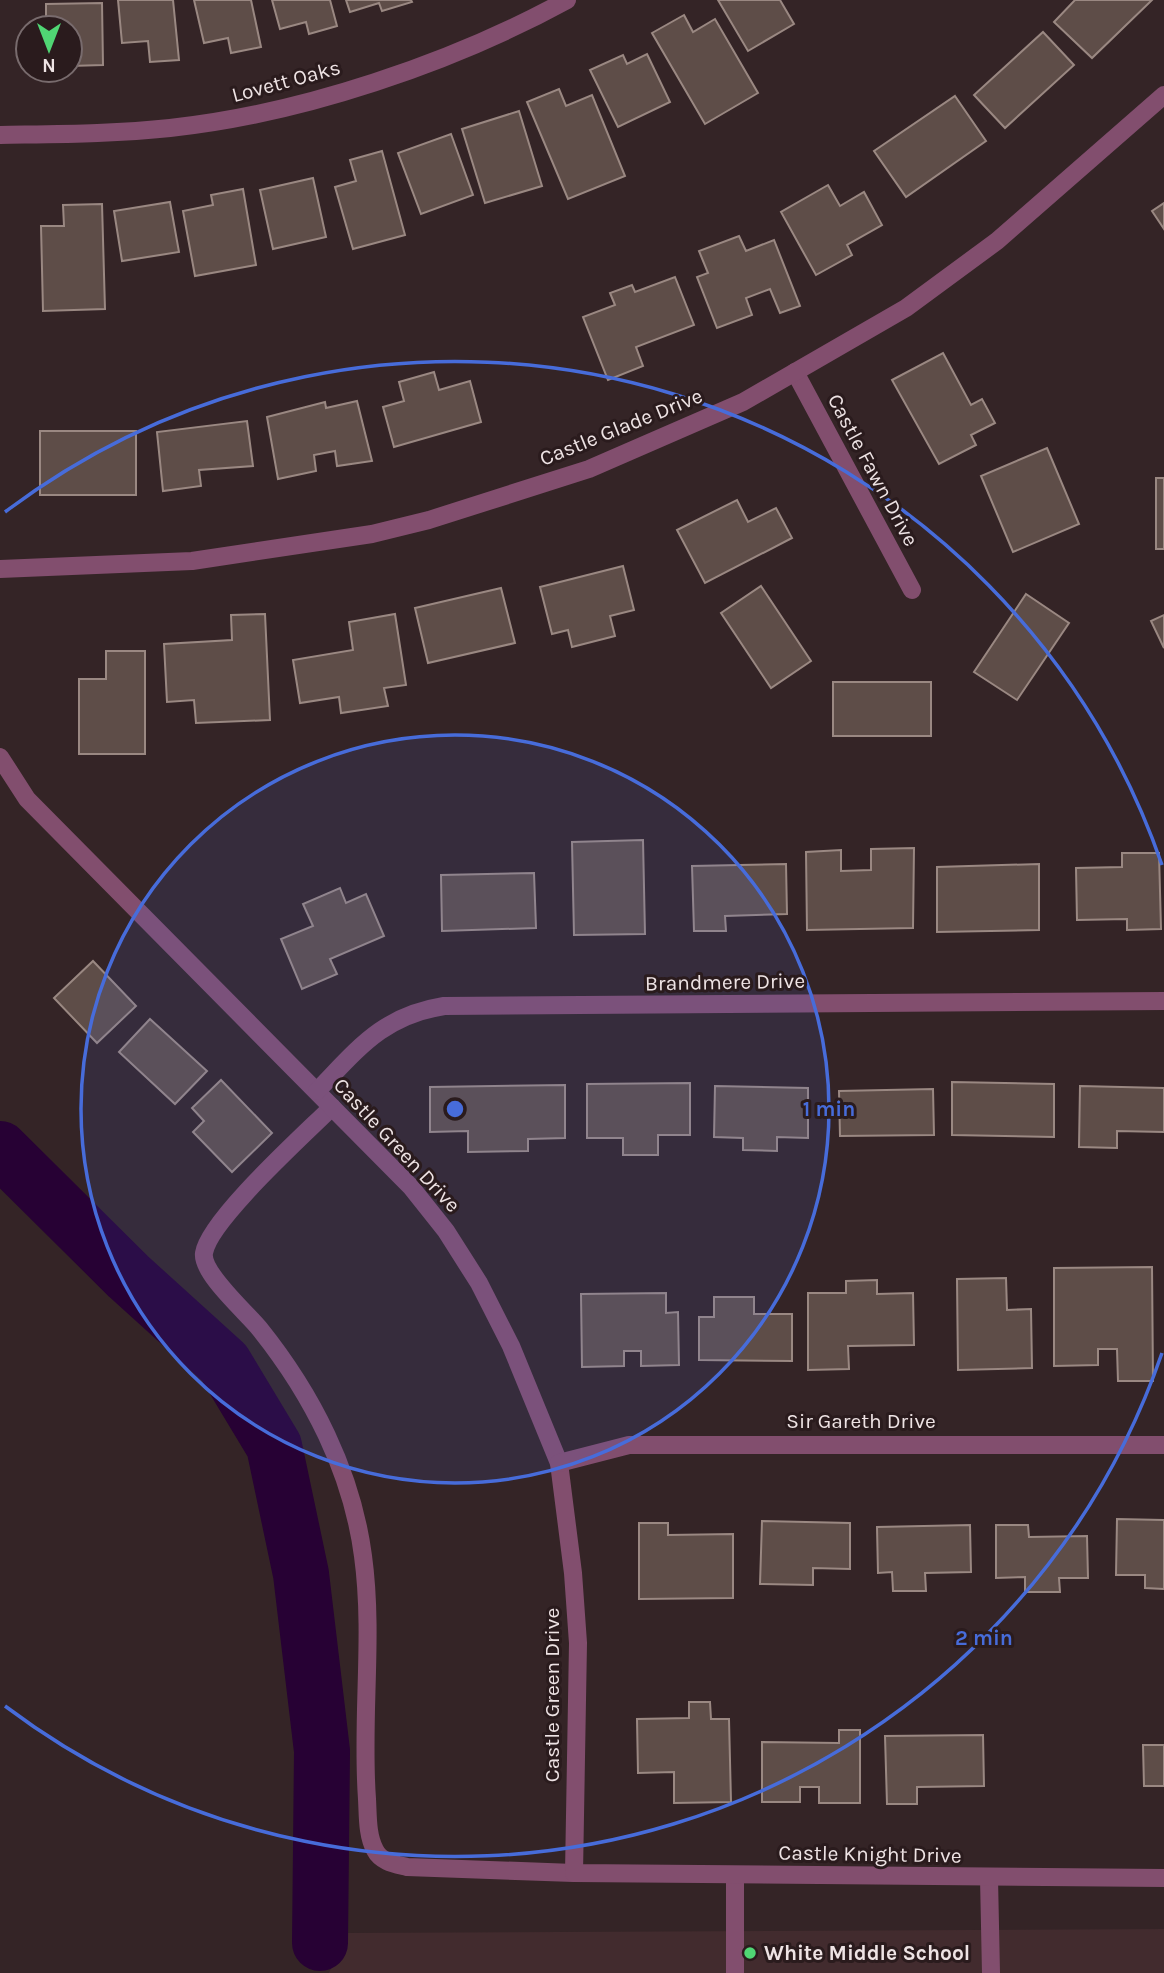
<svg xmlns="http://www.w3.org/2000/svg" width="1164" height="1973" viewBox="0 0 1164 1973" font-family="Karla,sans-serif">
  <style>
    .built { fill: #422b2e }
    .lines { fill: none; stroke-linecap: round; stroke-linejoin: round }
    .river { stroke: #270134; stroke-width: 56 }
    .building { fill: #5e4d48; stroke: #9a8882; stroke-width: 2 }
    .lane { stroke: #824e6e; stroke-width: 18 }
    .street { stroke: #824e6e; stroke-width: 18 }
    .ring { fill: none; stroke: #476cda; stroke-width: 3.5 }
    .poi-dot { fill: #50d674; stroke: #2a1b1d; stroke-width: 2.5 }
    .labels { text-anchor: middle; stroke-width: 6; stroke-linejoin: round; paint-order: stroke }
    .street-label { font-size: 21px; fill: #eee3e4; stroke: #2a1b1d }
    .poi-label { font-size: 21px; font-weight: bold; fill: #eee3e4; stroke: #2a1b1d; text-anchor: start }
    .centre { fill: #476cda; stroke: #2a1b1d; stroke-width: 3.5 }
    .ring-label { font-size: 21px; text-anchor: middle; font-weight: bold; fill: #476cda; stroke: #2a1b1d; stroke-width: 6; stroke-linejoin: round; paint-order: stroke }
  </style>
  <rect width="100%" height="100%" fill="#342426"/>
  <polygon class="built" points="1164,1929 1164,1973 329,1973 345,1933"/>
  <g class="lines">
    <polyline class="river" points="0,1149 128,1276 224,1363 274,1446 301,1574 322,1751 320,1943"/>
  </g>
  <g class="building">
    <polygon points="118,0 173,0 179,60 150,62 148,41 122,43"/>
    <polygon points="194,0 251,0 261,47 231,53 228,38 204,43"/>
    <polygon points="272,0 330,0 337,26 309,34 306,22 280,29"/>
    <polygon points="346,0 411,0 412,2 382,11 379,3 350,12"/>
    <polygon points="718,0 780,0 794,24 748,51"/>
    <polygon points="1075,0 1152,0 1092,58 1054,22"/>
    <polygon points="102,3 103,65 70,66 70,28 46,28 46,4"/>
    <polygon points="684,15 693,32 715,19 758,93 705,124 652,33"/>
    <polygon points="1043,32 1074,65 1005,128 974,95"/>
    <polygon points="647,54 670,102 618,127 590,70 623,55 627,64"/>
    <polygon points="559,89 566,106 592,95 625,176 568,199 527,102"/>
    <polygon points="955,96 986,141 906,197 874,151"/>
    <polygon points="519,111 542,186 485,203 462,129"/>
    <polygon points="451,134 473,195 421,214 398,153"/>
    <polygon points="382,151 405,235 353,249 335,187 356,181 350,160"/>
    <polygon points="313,178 326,237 273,249 260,190"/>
    <polygon points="828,185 840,206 864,192 882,225 847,245 852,255 816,275 781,212"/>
    <polygon points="243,189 256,265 195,276 183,211 213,205 211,195"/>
    <polygon points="170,202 179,252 122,261 114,211"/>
    <polygon points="1164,203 1164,229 1152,211"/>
    <polygon points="102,204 105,309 43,311 41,226 64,226 63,205"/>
    <polygon points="739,236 746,251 774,240 800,306 780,313 770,289 746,298 752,315 717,328 697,277 708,273 699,251"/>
    <polygon points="675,277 694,325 636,347 643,366 608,380 583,317 615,305 610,293 632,285 635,292"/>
    <polygon points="943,353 971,405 982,399 995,423 971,435 976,445 939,464 892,380"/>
    <polygon points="434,372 439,390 470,381 481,422 394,447 383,407 404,401 399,382"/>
    <polygon points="357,401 372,461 337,466 335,451 314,455 316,471 278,479 267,417 325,402 326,408"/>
    <polygon points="247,421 253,466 199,470 201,486 163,491 157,432"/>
    <rect x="40" y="431" width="96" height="64"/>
    <polygon points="1047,448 1079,524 1013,552 981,476"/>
    <rect x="1156" y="478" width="8" height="71"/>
    <polygon points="737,500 748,522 776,508 792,538 705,583 677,530"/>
    <polygon points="623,566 634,610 610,616 615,636 572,647 568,630 552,634 540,587"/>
    <polygon points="761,586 811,661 771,688 721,613"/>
    <polygon points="501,588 515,643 428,663 415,608"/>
    <polygon points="1026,594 1069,623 1017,700 974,672"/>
    <polygon points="265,614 270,720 196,723 194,700 167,702 164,644 232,640 231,615"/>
    <polygon points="395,614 406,685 384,688 388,706 341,713 339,697 300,703 293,660 353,650 349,622"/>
    <polygon points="1164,615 1164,648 1151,621"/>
    <polygon points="106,651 145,651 145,754 79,754 79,679 106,679"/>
    <rect x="833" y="682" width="98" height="54"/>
    <polygon points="643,840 645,934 574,935 572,842"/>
    <polygon points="914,848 913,928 807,930 806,852 841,850 841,871 871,870 871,849"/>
    <polygon points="1122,853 1159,853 1161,929 1127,930 1127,919 1077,920 1076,868 1122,867"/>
    <polygon points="786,864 787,914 725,916 726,931 694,931 692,866"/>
    <polygon points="1039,864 1039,930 937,932 937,867"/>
    <polygon points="534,873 536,928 442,931 441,875"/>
    <polygon points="340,888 346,903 366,894 384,936 330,959 337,974 302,989 281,939 313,926 303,904"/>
    <polygon points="93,961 136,1006 97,1043 54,998"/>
    <polygon points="150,1019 207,1071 175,1104 119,1052"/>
    <polygon points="221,1080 272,1133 232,1172 193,1132 204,1121 192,1108"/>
    <polygon points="952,1082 1054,1084 1054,1137 952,1135"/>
    <polygon points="690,1083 690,1135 658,1135 658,1155 623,1155 623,1138 587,1138 587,1084"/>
    <polygon points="565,1085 565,1138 528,1139 528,1151 468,1152 468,1131 430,1132 430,1087"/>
    <polygon points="715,1086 808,1088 808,1138 777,1137 777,1151 743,1150 743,1138 714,1137"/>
    <polygon points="1080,1086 1164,1088 1164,1132 1117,1131 1117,1148 1079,1147"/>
    <polygon points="933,1089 934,1135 840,1136 839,1091"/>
    <polygon points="1152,1267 1153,1381 1118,1381 1117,1349 1098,1349 1098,1365 1054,1366 1054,1268"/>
    <polygon points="1006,1278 1007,1310 1031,1309 1032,1368 958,1370 957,1279"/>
    <polygon points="877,1280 877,1294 913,1293 914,1345 848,1346 849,1369 808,1370 808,1293 846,1293 846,1281"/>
    <polygon points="666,1293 666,1313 678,1312 679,1365 641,1366 641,1351 624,1351 624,1366 582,1367 581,1294"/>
    <polygon points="714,1297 754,1297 754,1314 792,1314 792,1361 699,1360 699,1317 714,1317"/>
    <polygon points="1117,1519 1164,1520 1164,1589 1145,1588 1145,1575 1116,1575"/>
    <polygon points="762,1521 850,1523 850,1569 813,1568 813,1585 760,1584"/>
    <polygon points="639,1523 668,1523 668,1535 733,1534 733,1598 639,1599"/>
    <polygon points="970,1525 971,1572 925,1573 926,1591 893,1591 892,1572 878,1573 877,1527"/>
    <polygon points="996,1525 1028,1525 1029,1537 1087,1536 1088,1578 1059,1578 1060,1592 1025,1592 1025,1577 996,1578"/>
    <polygon points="689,1702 710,1702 711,1719 729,1719 731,1802 674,1803 674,1772 638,1773 637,1719 689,1718"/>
    <polygon points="839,1730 860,1730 860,1803 819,1803 819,1787 800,1787 800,1802 762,1802 762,1742 839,1743"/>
    <polygon points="983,1735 984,1786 917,1787 917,1804 887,1804 885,1736"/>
    <polygon points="1143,1745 1164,1745 1164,1786 1144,1786"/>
  </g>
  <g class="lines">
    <g class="lane">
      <path d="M332 1107C305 1134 209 1220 204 1253 201 1273 246 1312 259 1328 312 1394 352 1472 363 1556 374 1636 361 1718 367 1799 368 1816 367 1835 375 1850 381 1862 395 1864 407 1867L574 1873"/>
      <polyline points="989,1878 991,1973"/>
      <polyline points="735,1973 735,1875"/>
    </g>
    <g class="street">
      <path d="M0 135C56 134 114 134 170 128 301 114 452 63 567 0"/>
      <polyline points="795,372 912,590"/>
      <polyline points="0,569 192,561 372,534 429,520 589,469 743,402 906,308 997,241 1164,95"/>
      <polyline points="0,757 27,799 411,1187 446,1231 479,1283 511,1346 559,1463 573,1573 578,1643 574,1873 1164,1878"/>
      <path d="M317 1091C358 1049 382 1016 444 1006L1164 1001"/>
      <polyline points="559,1463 629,1445 1164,1445"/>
    </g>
  </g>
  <circle cx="455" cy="1109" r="374" fill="#476cda" fill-opacity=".12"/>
  <g class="ring">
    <circle cx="455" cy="1109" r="374"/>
    <path d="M1162 1353A748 748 0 0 1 5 1706M5 512A748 748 0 0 1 1162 865"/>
  </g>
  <circle class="poi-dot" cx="750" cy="1953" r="7"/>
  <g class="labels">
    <g class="street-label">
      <text transform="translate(286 81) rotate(-15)" y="7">Lovett Oaks</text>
      <text transform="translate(621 427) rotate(-22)" y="7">Castle Glade Drive</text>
      <text transform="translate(873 470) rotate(62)" y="7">Castle Fawn Drive</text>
      <text transform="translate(725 982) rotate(-1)" y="7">Brandmere Drive</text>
      <text transform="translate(397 1145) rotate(47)" y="7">Castle Green Drive</text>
      <text x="861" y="1428">Sir Gareth Drive</text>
      <text transform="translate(552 1695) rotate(-90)" y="7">Castle Green Drive</text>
      <text transform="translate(870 1854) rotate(1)" y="7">Castle Knight Drive</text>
    </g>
    <g class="poi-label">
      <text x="764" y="1960">White Middle School</text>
    </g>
  </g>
  <circle cx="455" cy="1109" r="10" class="centre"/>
  <g class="ring-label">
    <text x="829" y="1116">1 min</text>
    <text x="984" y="1645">2 min</text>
  </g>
  <g transform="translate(49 49) rotate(180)"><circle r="33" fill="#2a1b1d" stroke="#786b6d" stroke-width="2"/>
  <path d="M0-5L12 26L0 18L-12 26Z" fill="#50d674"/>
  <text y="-10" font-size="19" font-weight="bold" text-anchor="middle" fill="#eee3e4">N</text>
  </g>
</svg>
